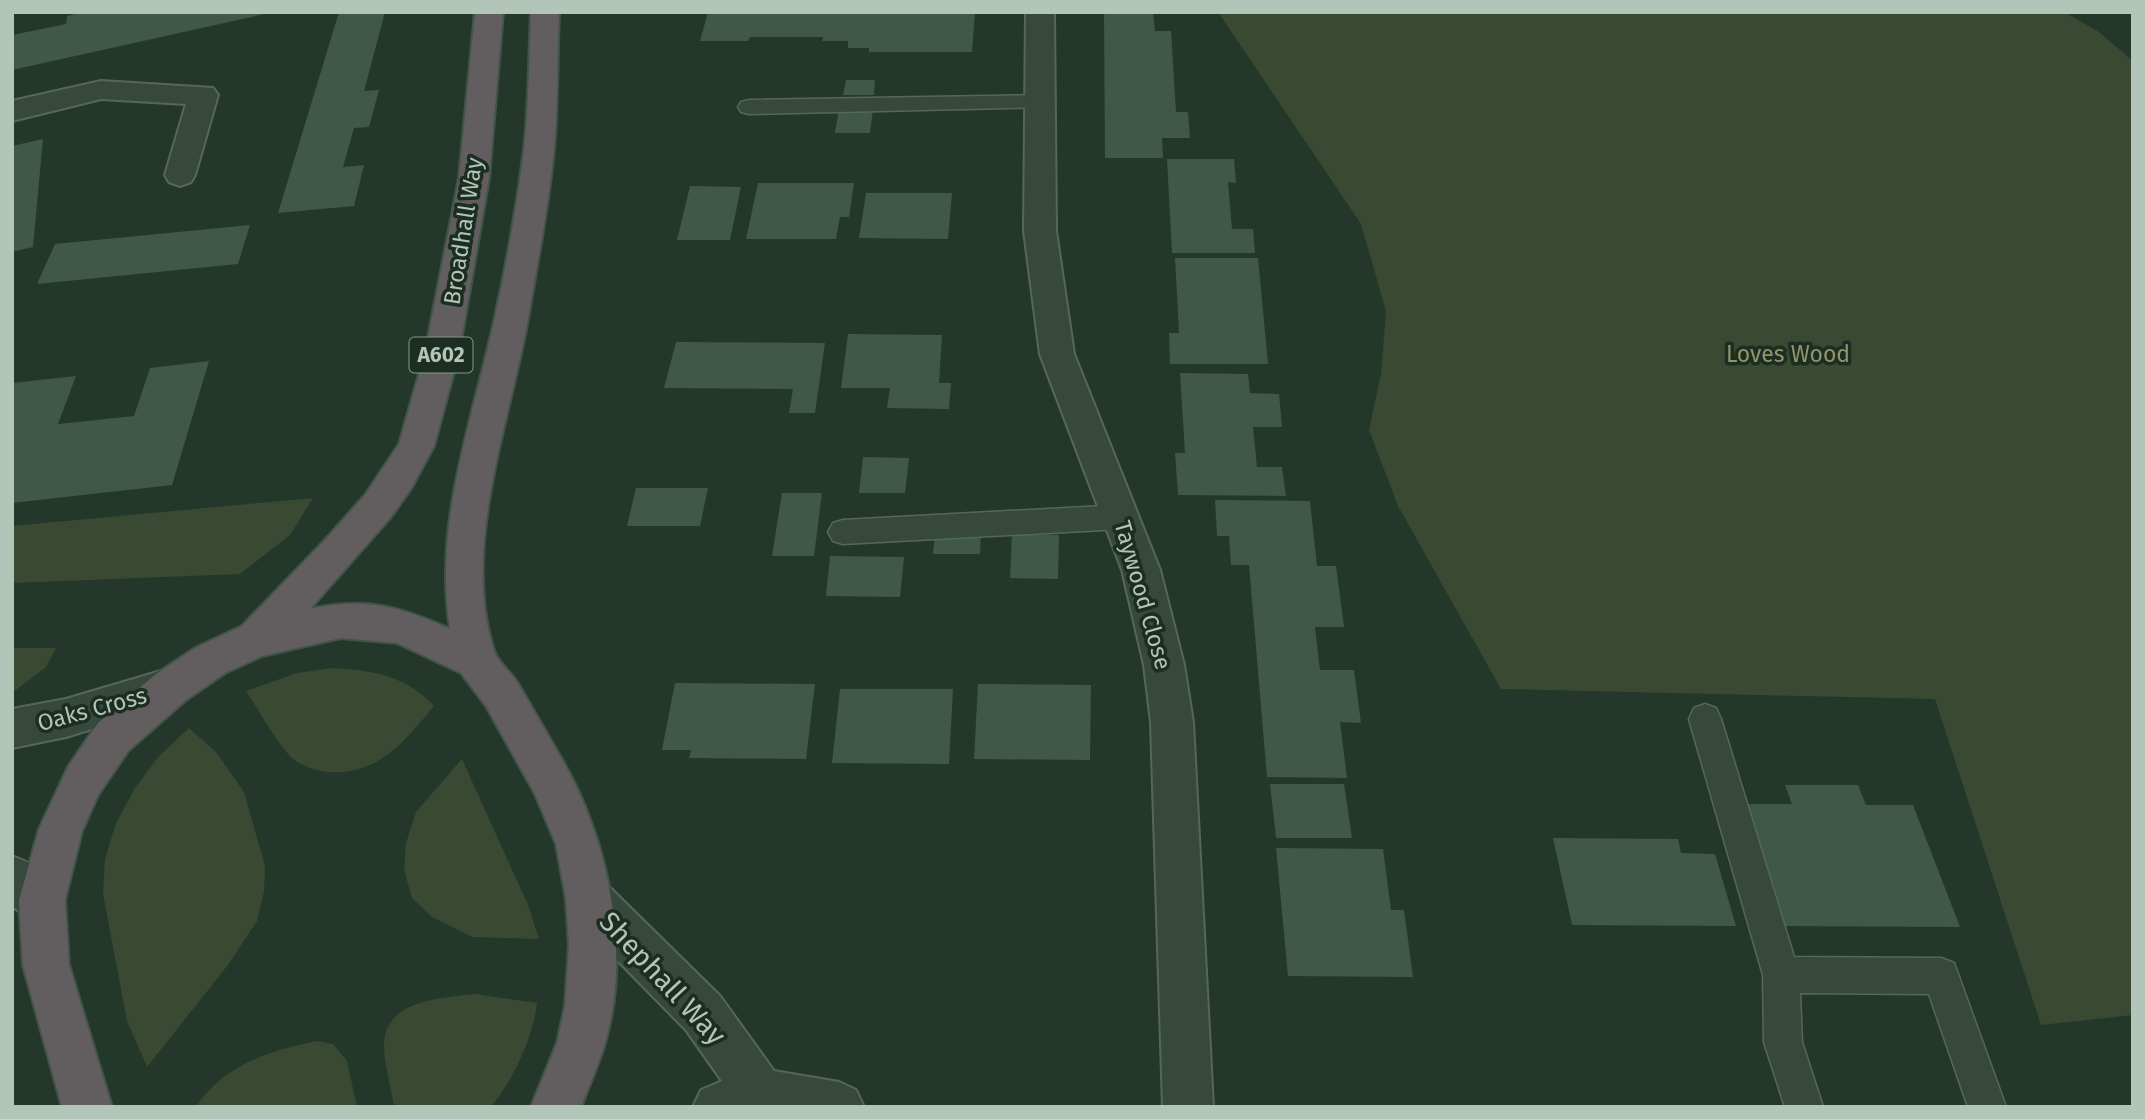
<svg xmlns="http://www.w3.org/2000/svg" width="2145" height="1119" viewBox="0 0 2145 1119" font-family="'Fira Sans',sans-serif">
  <style>
    .green { fill: #3a4931 }
    .building { fill: #3f5849 }
    .lines { fill: none; stroke-linecap: round; stroke-linejoin: round }
    .service-casing { stroke: #55675b; stroke-width: 3 }
    .minor-casing { stroke: #55675b; stroke-width: 4 }
    .tertiary-casing { stroke: #55675b; stroke-width: 4 }
    .trunk-casing { stroke: #425448; stroke-width: 4 }
    .service { fill: #37493d; fill-rule: evenodd }
    .minor { fill: #37493d; fill-rule: evenodd }
    .tertiary { fill: #37493d; fill-rule: evenodd }
    .trunk { fill: #625e60; fill-rule: evenodd }
    .labels { text-anchor: middle; stroke-width: 7; stroke-linejoin: round; paint-order: stroke }
    .shield { fill: #1c2e22; stroke: #85988c; stroke-width: 2 }
    .shield-label { font-size: 21px; font-weight: bold; fill: #b2c5b9 }
    .street-label { font-size: 23px; fill: #b2c5b9; stroke: #1c2e22 }
    .park-label { font-size: 23px; fill: #93946a; stroke: #1c2e22 }
    .near-street-label { font-size: 28px; fill: #b2c5b9; stroke: #1c2e22 }
  </style>
  <rect width="100%" height="100%" fill="#23382b"/>
  <g class="green">
    <polygon points="1218,12 2064,12 2099,32 2133,61 2133,1015 2041,1025 1935,699 1501,689 1398,506 1369,430 1381,374 1386,311 1361,224"/>
    <polygon points="313,498 290,535 240,574 12,583 12,526"/>
    <polygon points="12,648 56,648 46,667 12,693"/>
    <path d="M333 668C372 670 407 676 434 706 405 741 378 776 328 772 314 770 299 766 289 755 273 737 260 712 246 691L297 673Z"/>
    <polygon points="189,728 216,752 244,792 265,866 264,892 257,921 228,965 147,1067 127,1021 103,894 105,859 116,823 135,788 159,756"/>
    <polygon points="462,759 528,905 539,939 472,937 432,917 412,898 404,870 406,843 416,812"/>
    <path d="M475 994 537 1003C533 1038 513 1080 491 1107H394C391 1088 385 1067 384 1048 382 1000 440 998 475 994Z"/>
    <path d="M317 1041 333 1044 347 1061 357 1107H196C223 1065 271 1050 317 1041Z"/>
  </g>
  <g class="building">
    <polygon points="82,12 268,12 269,13 12,70 12,35 66,24 67,16"/>
    <polygon points="339,12 385,12 364,91 379,90 369,127 354,128 343,167 364,165 354,206 278,213"/>
    <polygon points="708,12 975,12 972,52 869,52 869,48 848,48 848,41 822,41 823,37 750,37 748,41 700,41"/>
    <polygon points="1104,12 1153,12 1155,31 1171,31 1176,112 1188,112 1190,138 1162,138 1163,158 1105,158"/>
    <polygon points="846,80 875,80 874,95 843,95"/>
    <polygon points="839,108 873,109 870,133 835,133"/>
    <polygon points="43,139 33,247 12,252 12,146"/>
    <polygon points="1167,159 1234,159 1236,183 1228,182 1232,229 1253,229 1255,253 1172,253"/>
    <polygon points="758,183 854,183 849,217 840,217 836,239 746,239"/>
    <polygon points="690,186 741,187 730,240 677,240"/>
    <polygon points="866,193 952,193 948,239 859,238"/>
    <polygon points="250,225 238,264 37,284 55,244"/>
    <polygon points="1175,258 1258,258 1268,364 1170,364 1169,333 1179,333"/>
    <polygon points="848,334 942,335 939,383 951,383 949,409 887,408 890,388 841,388"/>
    <polygon points="676,342 825,343 815,413 789,413 793,389 664,388"/>
    <polygon points="209,361 172,485 12,503 12,383 76,376 58,424 134,416 150,368"/>
    <polygon points="1180,373 1248,374 1250,393 1279,394 1282,427 1253,427 1257,467 1282,467 1286,496 1178,495 1175,453 1185,453"/>
    <polygon points="863,457 909,458 905,493 859,493"/>
    <polygon points="636,488 708,488 700,526 627,526"/>
    <polygon points="782,493 822,493 814,556 772,556"/>
    <polygon points="1215,500 1310,501 1317,566 1336,566 1344,627 1315,627 1320,670 1354,670 1361,723 1340,722 1347,778 1267,777 1249,565 1231,565 1229,536 1217,536"/>
    <polygon points="935,532 981,533 980,554 933,554"/>
    <polygon points="1012,534 1059,535 1058,579 1010,578"/>
    <polygon points="830,556 904,557 900,597 826,596"/>
    <polygon points="675,683 815,684 806,759 689,758 691,750 662,750"/>
    <polygon points="978,684 1091,685 1090,760 974,759"/>
    <polygon points="840,689 953,689 949,764 832,763"/>
    <polygon points="1270,784 1344,784 1352,838 1276,838"/>
    <polygon points="1785,785 1858,785 1866,805 1913,805 1960,927 1780,926 1743,804 1792,804"/>
    <polygon points="1553,838 1678,839 1681,853 1715,854 1736,926 1572,925"/>
    <polygon points="1276,848 1383,849 1391,910 1404,910 1413,977 1288,976"/>
  </g>
  <g class="lines">
    <g class="service-casing">
      <g id="service">
        <polygon points="1041,95 1049,97 1052,102 1049,107 749,114 741,112 738,107 741,102 749,100"/>
        <polygon points="1122,505 1132,508 1137,517 1132,526 1122,529 843,544 833,541 828,532 833,523 843,520"/>
        <polygon points="1705,704 1716,708 1721,719 1794,957 1941,958 1954,963 2006,1107 1968,1107 1929,994 1800,993 1802,1042 1823,1107 1785,1107 1764,1042 1763,975 1689,719 1694,708"/>
      </g>
    </g>
    <g class="minor-casing">
      <g id="minor">
        <polygon points="1026,12 1054,12 1056,231 1074,354 1160,570 1184,665 1193,722 1213,1107 1163,1107 1151,722 1144,665 1122,570 1040,354 1024,231"/>
        <polygon points="101,81 213,88 218,95 195,175 191,182 180,186 169,182 165,175 186,104 101,99 12,121 12,101"/>
      </g>
    </g>
    <g class="tertiary-casing">
      <g id="tertiary">
        <polygon points="171,668 186,674 192,687 186,700 66,737 12,748 12,709 66,699"/>
        <path d="M12 856C36 865 55 876 65 900L58 916 42 923 26 916 12 906Z"/>
        <polygon points="589,876 605,883 720,996 774,1071 839,1082 856,1090 864,1107 693,1107 701,1090 722,1081 686,1030 573,915 566,899 573,883"/>
      </g>
    </g>
    <g class="trunk-casing">
      <path id="trunk" d="M475 12H503L489 178 459 353 434 446 412 487 391 517 310 609C366 597 399 606 450 629 433 522 473 420 495 317 507 262 517 205 524 150 529 105 529 58 531 12H559C557 58 558 104 554 149 549 204 538 259 529 313 512 416 460 547 494 650 497 662 511 672 517 682 532 707 546 732 560 756 608 838 632 950 605 1043 599 1064 589 1086 581 1107H531L557 1043 565 1006 569 945 566 899 556 844 535 794 486 706 461 673 397 643 341 638 262 656 225 673 186 700 128 751 98 795 82 831 65 900 69 965 112 1107H62L23 965 19 900 39 829 68 767 98 723 156 674 197 647 242 626 325 540 365 495 399 444 425 353 459 178Z"/>
    </g>
    <use href="#service" class="service"/>
    <use href="#minor" class="minor"/>
    <use href="#tertiary" class="tertiary"/>
    <use href="#trunk" class="trunk"/>
  </g>
  <g class="labels">
    <rect class="shield" x="409.5" y="337.5" width="63" height="35" rx="5"/>
    <g class="shield-label">
      <text x="441" y="362">A602</text>
    </g>
    <g class="street-label">
      <text transform="translate(463 231) rotate(-81)" y="8">Broadhall Way</text>
      <text transform="translate(1143 595) rotate(74)" y="8">Taywood Close</text>
      <text transform="translate(92 709) rotate(-15)" y="8">Oaks Cross</text>
    </g>
    <g class="park-label">
      <text x="1788" y="362">Loves Wood</text>
    </g>
    <g class="near-street-label">
      <text transform="translate(663 978) rotate(47)" y="10">Shephall Way</text>
    </g>
  </g>
  <rect width="2145" height="1119" fill="none" stroke="#b2c5b9" stroke-width="28"/>
</svg>
